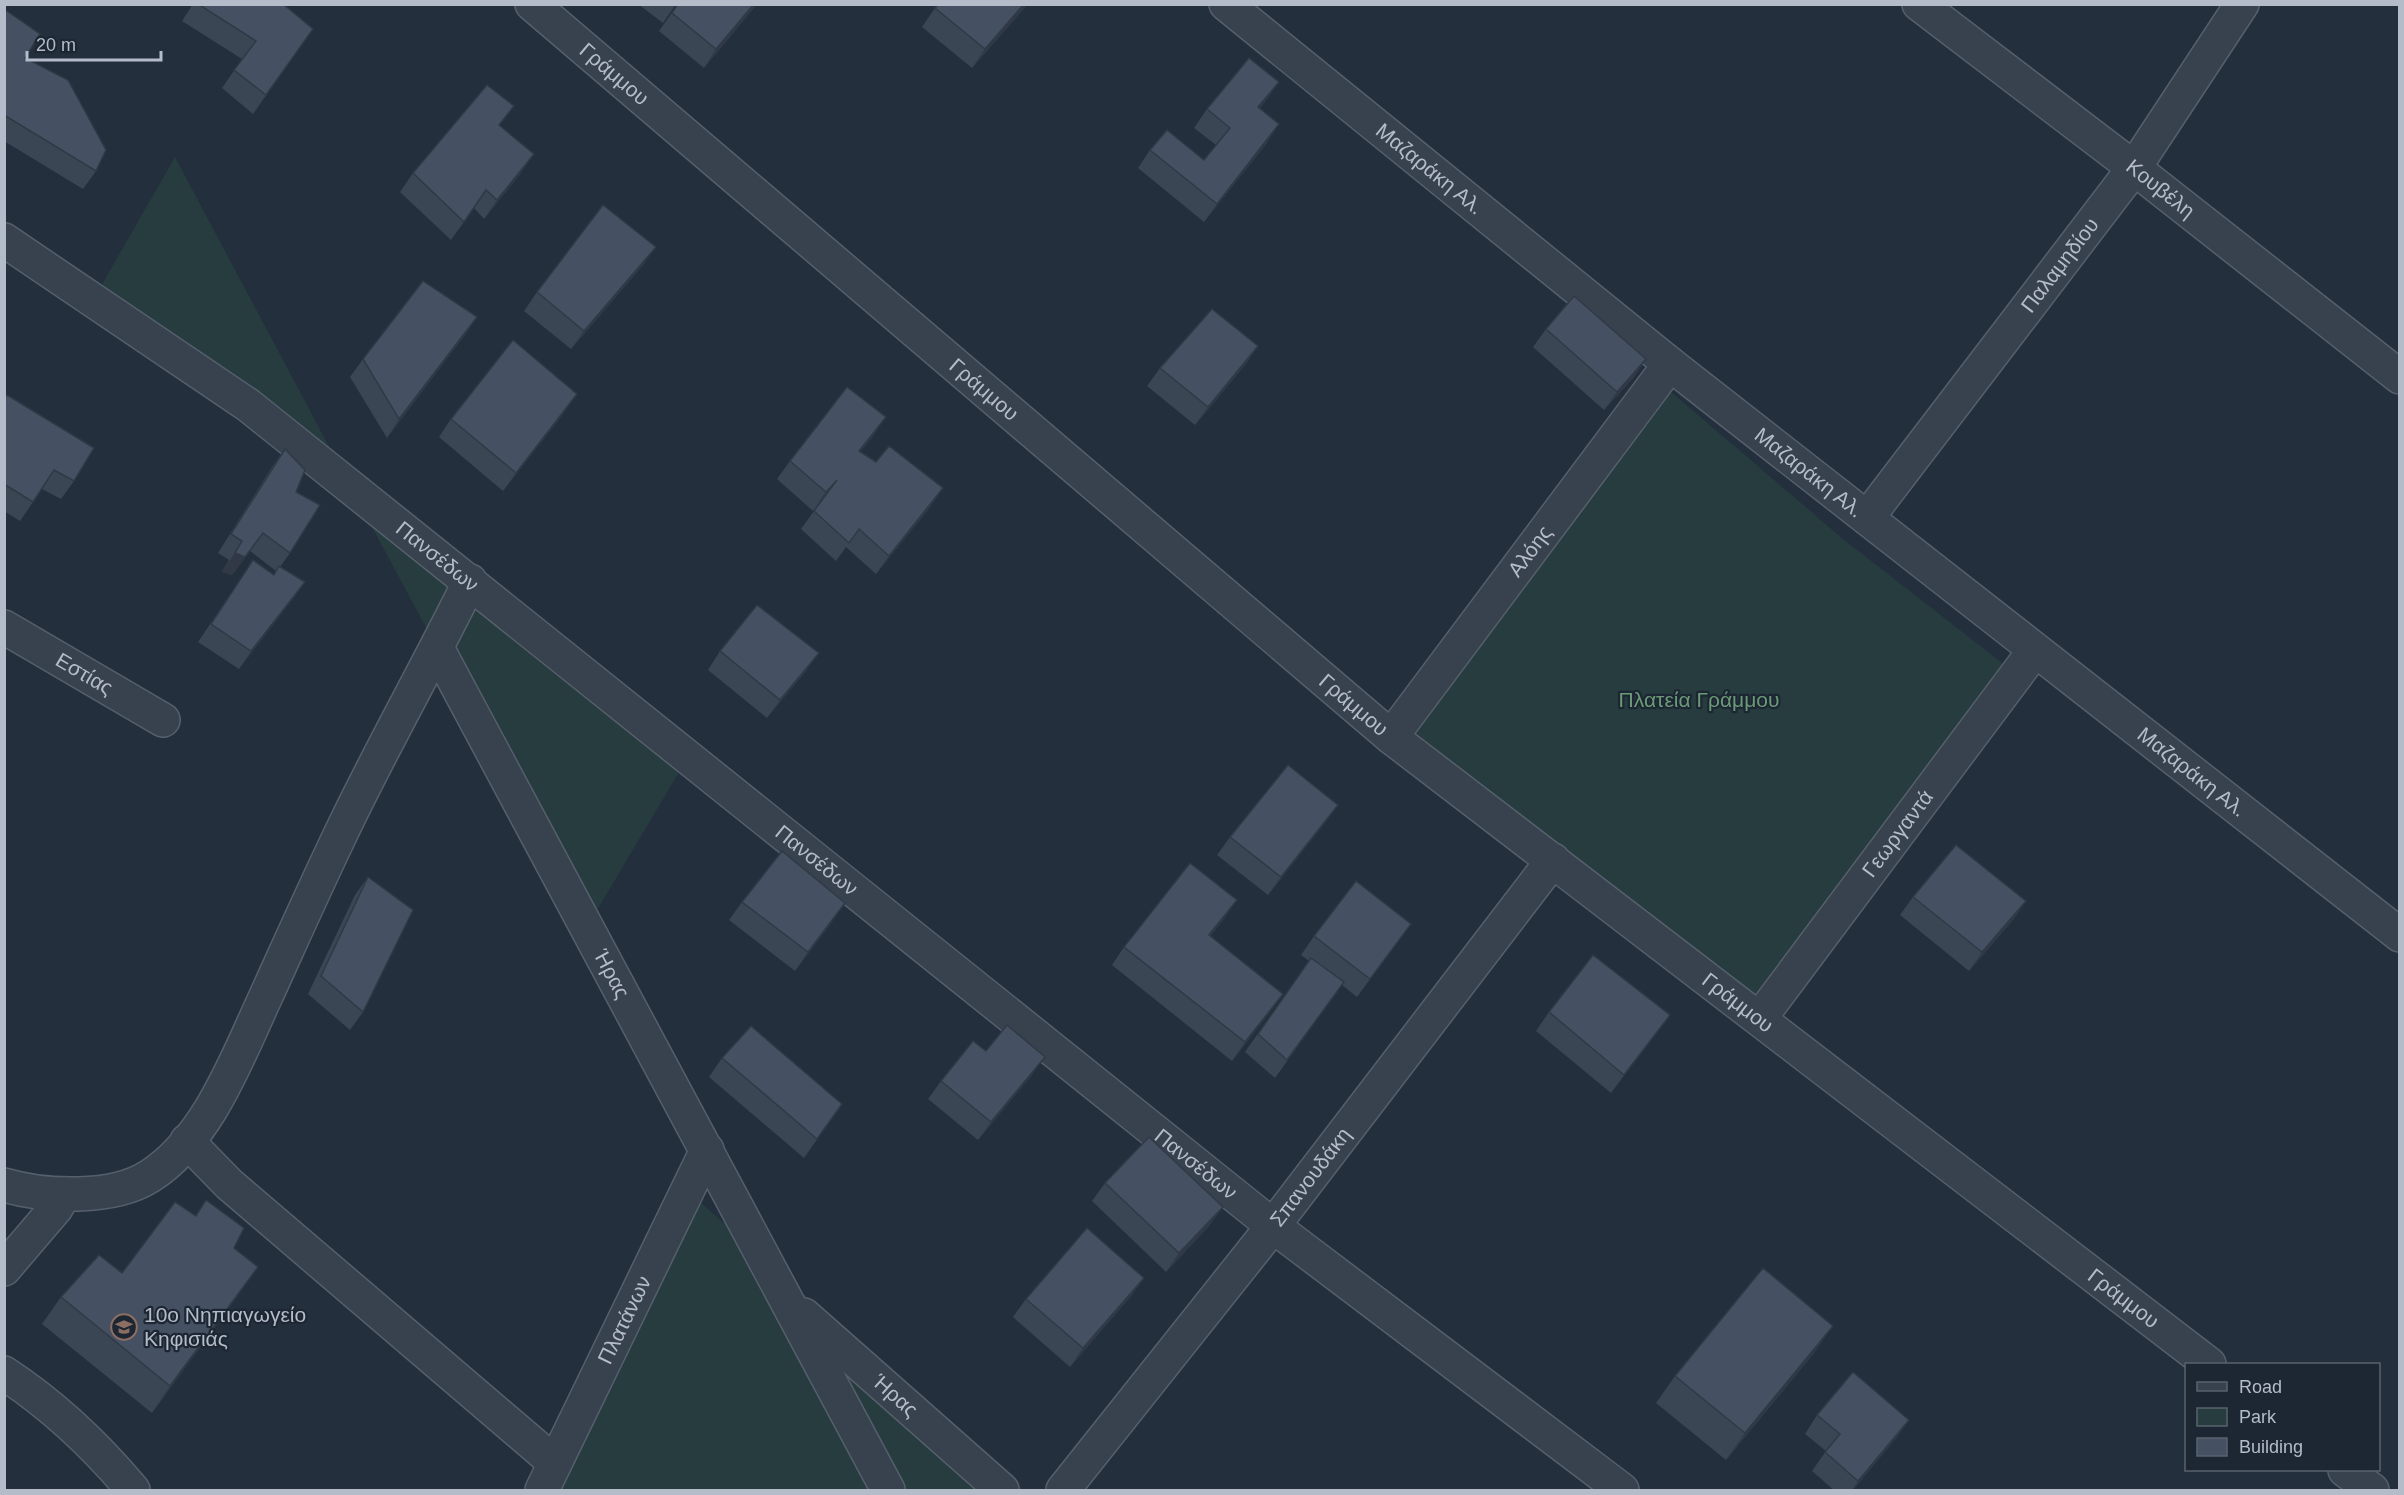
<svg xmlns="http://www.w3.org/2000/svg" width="2404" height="1495" viewBox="0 0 2404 1495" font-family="Helvetica,sans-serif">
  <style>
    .green { fill: #263c3f }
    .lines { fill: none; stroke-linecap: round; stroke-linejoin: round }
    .minor-casing { stroke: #565f6c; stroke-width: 36 }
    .minor { stroke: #38414e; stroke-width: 33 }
    .wall { fill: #3b4654 }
    .shaded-wall { fill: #303945 }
    .building { fill: #455162; stroke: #303945; stroke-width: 1.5 }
    .labels { text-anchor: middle; stroke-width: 4.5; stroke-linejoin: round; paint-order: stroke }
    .street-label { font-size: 21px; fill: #b4bcc9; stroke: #1d2633 }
    .park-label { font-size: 21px; fill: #6b9a76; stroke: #1d2633 }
    .poi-label { font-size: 21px; fill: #b4bcc9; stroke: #1d2633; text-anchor: start }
  </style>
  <rect width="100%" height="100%" fill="#242f3e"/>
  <g class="green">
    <polygon points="175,157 351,488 688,757 587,927 351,488 93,300"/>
    <polygon points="1670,391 1843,539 2006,666 1760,1018 1391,737"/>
    <polygon points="690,1193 1024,1490 544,1490"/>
  </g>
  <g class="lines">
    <g class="minor-casing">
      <g id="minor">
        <path id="s1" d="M532 4 1391 737 2209 1364"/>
        <path id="s2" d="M1226 4 1670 364 2400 935"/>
        <path id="s3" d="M1919 4 2134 168 2400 377"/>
        <path id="s4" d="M4 240 248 405 1273 1226 1622 1490"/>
        <path id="s5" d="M1867 518 2134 168 2242 4"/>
        <path id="s6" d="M4 627 163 720"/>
        <path id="s7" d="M437 648 888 1490"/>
        <path id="s8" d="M1391 737 1670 364"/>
        <path id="s9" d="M1760 1018 2035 650"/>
        <polyline points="187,1141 229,1184 554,1462"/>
        <path d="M4 1185C45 1197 113 1200 150 1176 208 1139 238 1056 266 996 291 941 316 885 342 831 382 747 429 665 470 581"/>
        <polyline points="4,1269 56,1208 64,1194"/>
        <path id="s10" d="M804 1315 1002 1490"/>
        <path d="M4 1373C53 1405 96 1446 133 1490"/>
        <polyline points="2345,1470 2372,1490"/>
        <path id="s11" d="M542 1490 707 1150"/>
        <path id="s12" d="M1063 1490 1273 1226 1553 860"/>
      </g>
    </g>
    <use href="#minor" class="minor"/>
  </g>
  <g class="wall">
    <polygon points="193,4 283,4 313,29 253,114 222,88 242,59 182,21"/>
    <polygon points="638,4 676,4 663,23"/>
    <polygon points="678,4 757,4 704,68 659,31"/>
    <polygon points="1028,4 972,68 922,27 935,8"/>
    <polygon points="4,9 25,58 96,171 83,189 4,141"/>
    <polygon points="1279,82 1260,108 1267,143 1204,222 1138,168 1150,150 1204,160 1216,145 1194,128 1207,109"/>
    <polygon points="500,126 521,173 484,219 474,208 451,240 400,192 413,173"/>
    <polygon points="643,265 571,349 524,311 537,292"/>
    <polygon points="477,317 464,336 387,438 350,377 363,359"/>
    <polygon points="1546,329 1646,359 1633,378 1604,410 1533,347"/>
    <polygon points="1258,346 1245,365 1195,425 1147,386 1160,368"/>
    <polygon points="4,398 74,481 61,499 42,489 20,521 4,511"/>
    <polygon points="564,413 503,491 439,437 451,419"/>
    <polygon points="873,436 860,452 931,506 876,574 846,547 836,561 801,529 819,504 813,511 777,479 790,461"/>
    <polygon points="285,449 296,492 290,553 280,567 305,582 292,600 239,669 198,642 253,560 273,575 276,571 250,551 232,575 222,572 229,560 218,553 272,467"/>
    <polygon points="720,651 806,671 767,718 708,670"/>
    <polygon points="1338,805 1325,823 1268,895 1217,855 1230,837"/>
    <polygon points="368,877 363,1012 350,1030 308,994 355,895"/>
    <polygon points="1913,897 2026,901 2013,920 1969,971 1900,915"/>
    <polygon points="742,902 832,922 795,971 729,920"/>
    <polygon points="1224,919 1210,936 1283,994 1270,1012 1232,1061 1112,965 1124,947"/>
    <polygon points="1411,924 1357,997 1342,985 1275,1078 1245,1052 1309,961 1301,955 1314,936"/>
    <polygon points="1549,1012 1670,1015 1611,1093 1536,1031"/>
    <polygon points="722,1058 842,1104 804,1158 709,1077"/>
    <polygon points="1032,1075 978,1140 928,1099 941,1081"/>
    <polygon points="1105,1183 1210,1225 1166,1272 1092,1201"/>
    <polygon points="206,1200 234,1248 239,1294 152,1413 42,1324 61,1297 122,1273 195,1216"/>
    <polygon points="1144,1278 1131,1296 1070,1367 1013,1317 1026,1299"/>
    <polygon points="1815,1352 1726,1460 1656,1403 1675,1376"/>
    <polygon points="1817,1415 1909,1420 1896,1438 1852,1491 1835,1491 1812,1471 1826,1451 1805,1434"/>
  </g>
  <g class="shaded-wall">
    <polygon points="754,4 757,4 704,68 716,49"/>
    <polygon points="1024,4 1028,4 972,68 985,49"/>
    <polygon points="1279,82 1266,101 1246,126 1258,107"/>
    <polygon points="1279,124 1267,143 1204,222 1217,204"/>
    <polygon points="534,154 521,173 484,219 497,200"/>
    <polygon points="656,247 643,265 571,349 584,331"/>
    <polygon points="477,317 464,336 387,438 399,419"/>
    <polygon points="1258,346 1245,365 1195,425 1208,407"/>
    <polygon points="1646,359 1633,378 1604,410 1617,392"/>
    <polygon points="577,394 564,413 503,491 516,473"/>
    <polygon points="886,417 873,436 846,470 859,451"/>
    <polygon points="837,480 824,499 813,511 826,492"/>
    <polygon points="943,488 931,506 876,574 889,556"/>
    <polygon points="263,533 232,575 222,572 235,553"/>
    <polygon points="305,582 292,600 239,669 251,651"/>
    <polygon points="819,653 806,671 767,718 780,700"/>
    <polygon points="1338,805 1325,823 1268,895 1281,877"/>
    <polygon points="1237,900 1224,919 1197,954 1209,935"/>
    <polygon points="2026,901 2013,920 1969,971 1982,952"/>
    <polygon points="845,903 832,922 795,971 808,952"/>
    <polygon points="1411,924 1398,942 1357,997 1370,979"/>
    <polygon points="1283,994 1270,1012 1232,1061 1245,1042"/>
    <polygon points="1670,1015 1657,1033 1611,1093 1624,1075"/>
    <polygon points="1045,1057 1032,1075 978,1140 991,1122"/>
    <polygon points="1223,1207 1210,1225 1166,1272 1179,1253"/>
    <polygon points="258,1267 239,1294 152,1413 170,1386"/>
    <polygon points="1144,1278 1131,1296 1070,1367 1083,1348"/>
    <polygon points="1833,1326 1815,1352 1726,1460 1745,1433"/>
    <polygon points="1909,1420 1896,1438 1852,1491 1851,1491 1858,1481"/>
  </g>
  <g class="building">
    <polygon points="198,4 283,4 313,29 266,95 234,70 256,41"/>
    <polygon points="678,4 754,4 716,49 672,13"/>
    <polygon points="939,4 1024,4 985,49 935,8"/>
    <polygon points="4,9 40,34 25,58 68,80 106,150 96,171 4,115"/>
    <polygon points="1249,58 1279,82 1258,107 1279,124 1217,204 1150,150 1167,130 1204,160 1230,128 1207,109"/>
    <polygon points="487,85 514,106 499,125 534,154 497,200 486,190 464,222 413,173"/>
    <polygon points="603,205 656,247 584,331 537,292"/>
    <polygon points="423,281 477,317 399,419 363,359"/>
    <polygon points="1574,296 1646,359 1617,392 1546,329"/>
    <polygon points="1212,309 1258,346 1208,407 1160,368"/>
    <polygon points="513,340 577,394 516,473 451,419"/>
    <polygon points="847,387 886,417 859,451 876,462 889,446 943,488 889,556 859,529 849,543 814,511 837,480 826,492 790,461"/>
    <polygon points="7,395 94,448 74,481 54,470 33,502 4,484 4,398"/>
    <polygon points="285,449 305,470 296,492 320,505 290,553 263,533 245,557 235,553 242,541 231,534"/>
    <polygon points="253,560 274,575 279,566 305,582 251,651 211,624"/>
    <polygon points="757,605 819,653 780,700 720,651"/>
    <polygon points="1288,765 1338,805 1281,877 1230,837"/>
    <polygon points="1956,845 2026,901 1982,952 1913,897"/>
    <polygon points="782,851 845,903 808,952 742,902"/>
    <polygon points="1190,863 1237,900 1209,935 1283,994 1245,1042 1124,947"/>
    <polygon points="368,877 413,910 363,1012 321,976"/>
    <polygon points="1356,881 1411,924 1370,979 1314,936"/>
    <polygon points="1593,955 1670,1015 1624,1075 1549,1012"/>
    <polygon points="1311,958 1344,982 1287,1060 1258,1034"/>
    <polygon points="1007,1025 1045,1057 991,1122 941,1081 973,1041 986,1051"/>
    <polygon points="751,1026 842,1104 817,1139 722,1058"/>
    <polygon points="1149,1137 1223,1207 1179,1253 1105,1183"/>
    <polygon points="206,1200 244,1228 234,1248 258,1267 170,1386 61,1297 99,1255 122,1273 175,1202 196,1216"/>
    <polygon points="1087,1228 1144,1278 1083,1348 1026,1299"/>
    <polygon points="1763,1268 1833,1326 1745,1433 1675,1376"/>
    <polygon points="1853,1372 1909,1420 1858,1481 1825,1452 1840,1434 1817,1415"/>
  </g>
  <defs>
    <g id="school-ring" transform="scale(1.35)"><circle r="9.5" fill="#1d2633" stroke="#8d6e63" stroke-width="1.5"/><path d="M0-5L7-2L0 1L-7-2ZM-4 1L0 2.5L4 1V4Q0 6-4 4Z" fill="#8d6e63"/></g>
  </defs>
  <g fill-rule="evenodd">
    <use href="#school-ring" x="124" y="1327"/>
  </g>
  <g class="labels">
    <g class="street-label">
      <text dy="7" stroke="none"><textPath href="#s1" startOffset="108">Γράμμου</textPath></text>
      <text dy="7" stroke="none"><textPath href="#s2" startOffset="262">Μαζαράκη Αλ.</textPath></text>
      <text dy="7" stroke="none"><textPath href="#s3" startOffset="304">Κουβέλη</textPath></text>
      <text dy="7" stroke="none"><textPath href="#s5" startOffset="318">Παλαμηδίου</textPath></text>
      <text dy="7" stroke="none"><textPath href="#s1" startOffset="594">Γράμμου</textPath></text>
      <text dy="7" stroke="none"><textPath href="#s2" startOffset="748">Μαζαράκη Αλ.</textPath></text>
      <text dy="7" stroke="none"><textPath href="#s8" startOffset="232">Αλόης</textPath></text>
      <text dy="7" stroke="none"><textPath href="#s4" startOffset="537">Πανσέδων</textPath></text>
      <text dy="7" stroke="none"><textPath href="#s6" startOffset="93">Εστίας</textPath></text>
      <text dy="7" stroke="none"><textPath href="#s1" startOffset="1080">Γράμμου</textPath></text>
      <text dy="7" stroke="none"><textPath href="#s2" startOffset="1234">Μαζαράκη Αλ.</textPath></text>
      <text dy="7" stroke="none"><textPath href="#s9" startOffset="230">Γεωργαντά</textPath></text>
      <text dy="7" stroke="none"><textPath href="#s4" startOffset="1023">Πανσέδων</textPath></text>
      <text dy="7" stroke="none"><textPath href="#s7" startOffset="370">Ήρας</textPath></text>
      <text dy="7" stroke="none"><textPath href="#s1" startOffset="1566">Γράμμου</textPath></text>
      <text dy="7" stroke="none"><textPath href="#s4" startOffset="1509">Πανσέδων</textPath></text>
      <text dy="7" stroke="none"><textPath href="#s12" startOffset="399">Σπανουδάκη</textPath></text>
      <text dy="7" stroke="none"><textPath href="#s1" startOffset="2052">Γράμμου</textPath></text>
      <text dy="7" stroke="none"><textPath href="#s11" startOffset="189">Πλατάνων</textPath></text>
      <text dy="7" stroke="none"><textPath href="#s10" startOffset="122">Ήρας</textPath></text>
    </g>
    <g class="park-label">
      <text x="1699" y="707">Πλατεία Γράμμου</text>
    </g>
    <g class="poi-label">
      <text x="144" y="1322">10ο Νηπιαγωγείο<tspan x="144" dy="24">Κηφισιάς</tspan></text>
    </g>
  </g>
  <rect width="2404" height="1495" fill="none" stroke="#b4bcc9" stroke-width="12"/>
  <rect x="2185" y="1363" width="195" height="108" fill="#1d2633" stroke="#59626f" stroke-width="1.5"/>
  <rect x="2197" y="1382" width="30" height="9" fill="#38414e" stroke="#59626f" stroke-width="1.5"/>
  <text x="2239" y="1393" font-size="18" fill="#b4bcc9">Road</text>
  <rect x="2197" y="1408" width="30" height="18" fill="#263c3f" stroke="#59626f" stroke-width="1.5"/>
  <text x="2239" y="1423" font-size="18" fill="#b4bcc9">Park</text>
  <rect x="2197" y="1438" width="30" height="18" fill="#455162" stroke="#59626f" stroke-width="1.5"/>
  <text x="2239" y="1453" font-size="18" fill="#b4bcc9">Building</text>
  <path d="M27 51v9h134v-9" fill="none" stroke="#b4bcc9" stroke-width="3"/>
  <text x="36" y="51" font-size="18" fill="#b4bcc9" stroke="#1d2633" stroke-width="4.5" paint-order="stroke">20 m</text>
</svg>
